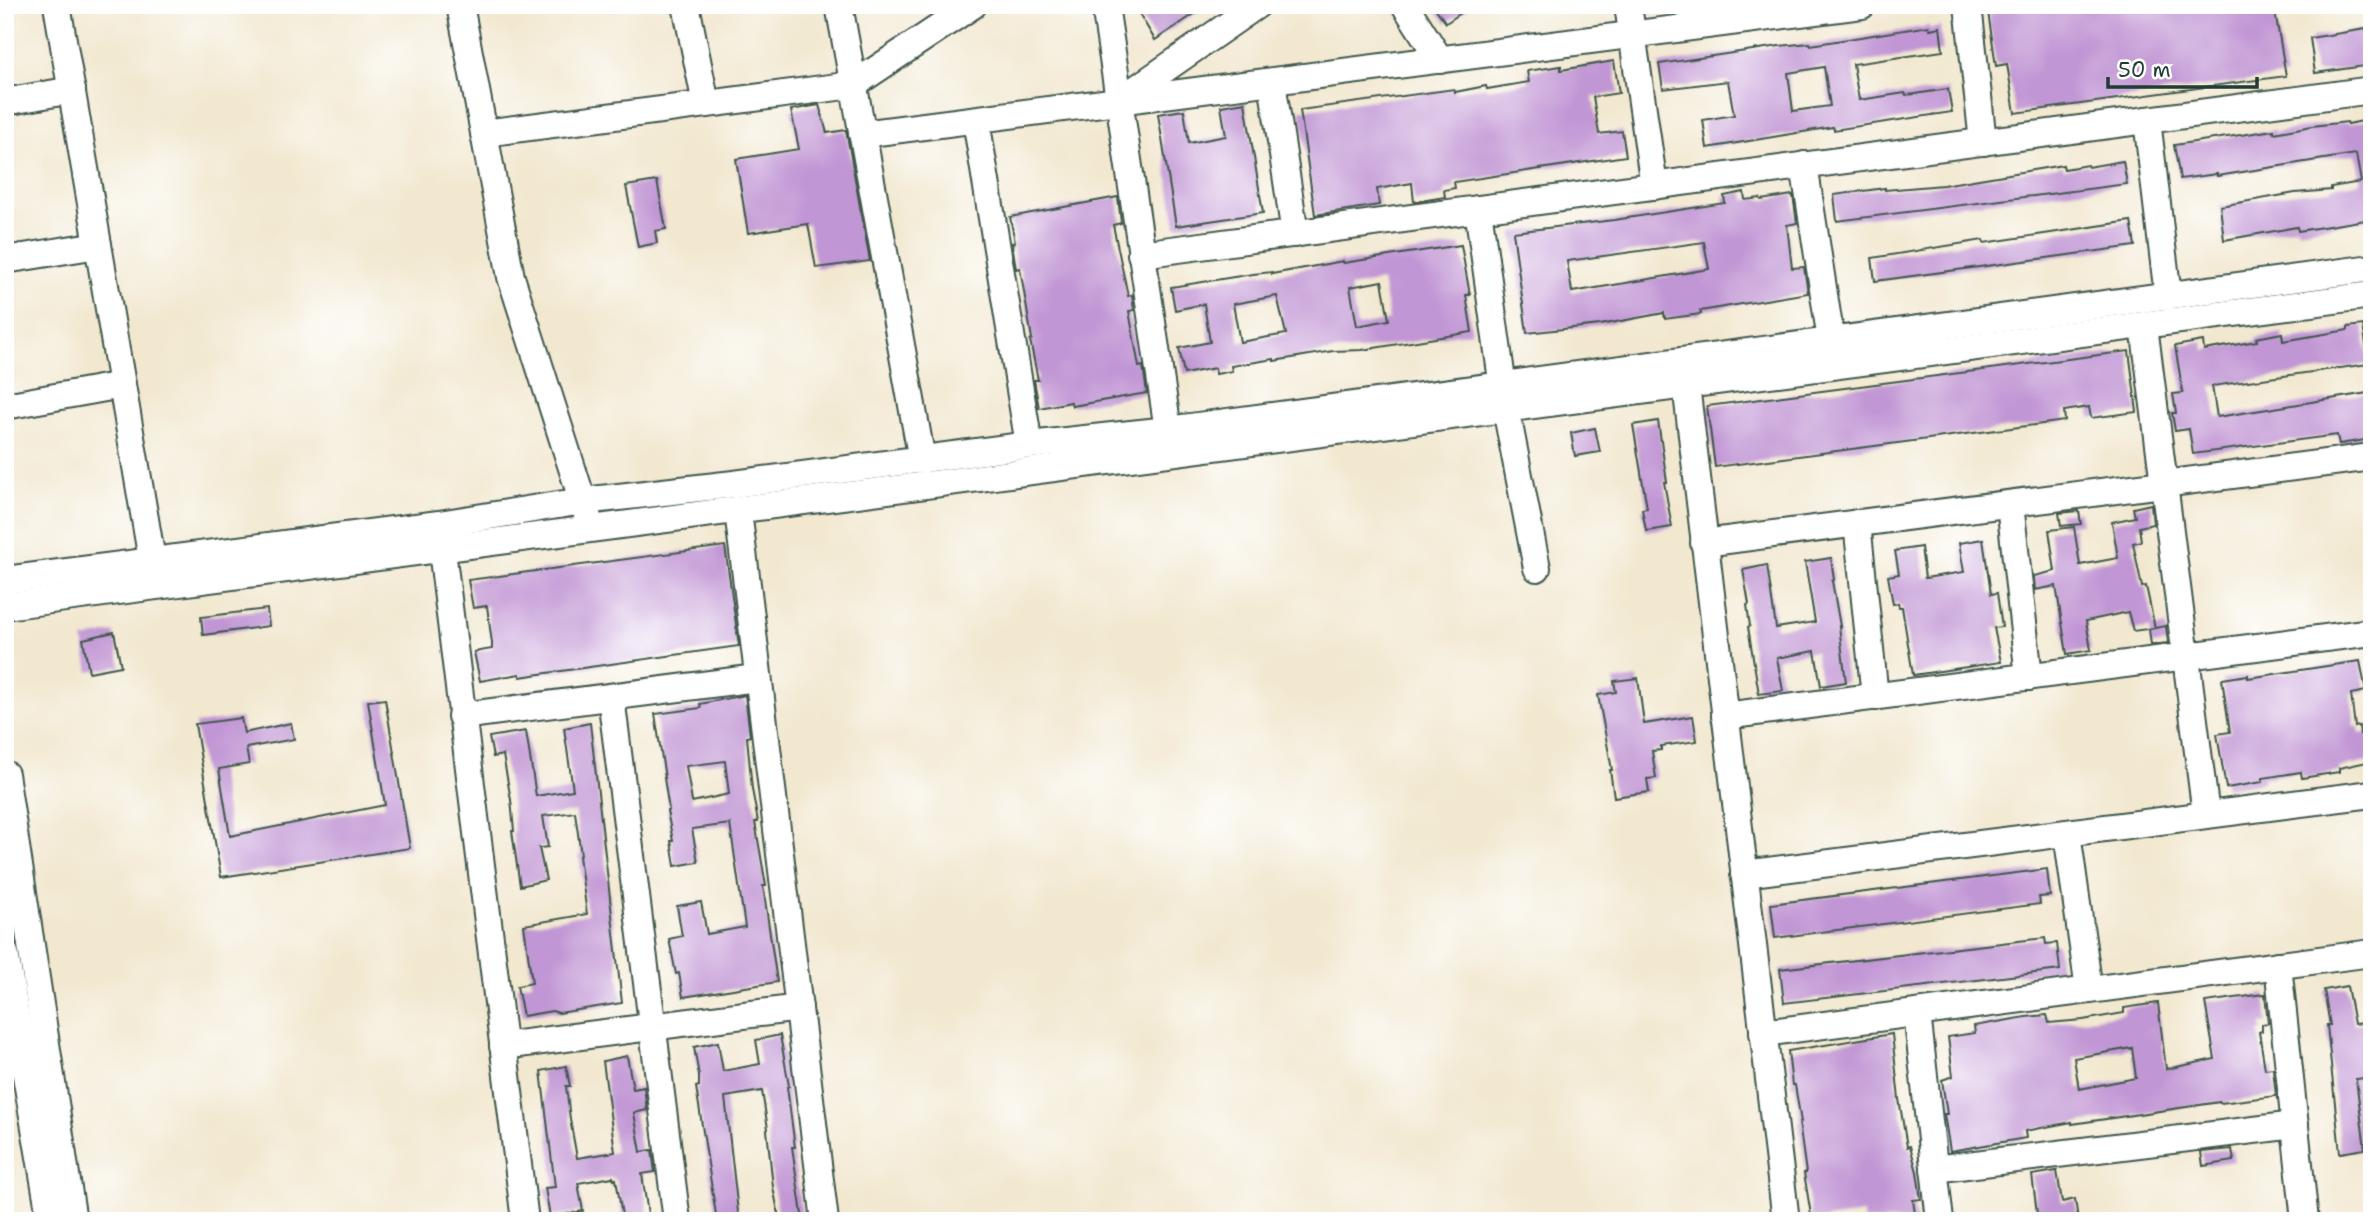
<svg xmlns="http://www.w3.org/2000/svg" width="2377" height="1226" viewBox="0 0 2377 1226" font-family="'Shantell Sans',sans-serif">
  <style>
    .building { fill: #c196d4; fill-rule: evenodd }
    .lines { fill: none; stroke-linecap: round; stroke-linejoin: round }
    .minor-casing { stroke: #3f574b; stroke-width: 30 }
    .minor { stroke: #fff; stroke-width: 26 }
  </style>
  <rect width="100%" height="100%" fill="#fff"/>
  <filter id="ink" filterUnits="userSpaceOnUse"><feTurbulence type="fractalNoise" baseFrequency=".0143" numOctaves="2"/><feDisplacementMap in="SourceGraphic" scale="14" xChannelSelector="R" yChannelSelector="G"/><feConvolveMatrix kernelMatrix="1 2 1 2 8 2 1 2 1" color-interpolation-filters="sRGB"/></filter>
  <filter id="wash" filterUnits="userSpaceOnUse"><feTurbulence type="fractalNoise" baseFrequency=".00686" numOctaves="4" result="noise"/><feDisplacementMap in="SourceGraphic" scale="28" xChannelSelector="R" yChannelSelector="G"/><feGaussianBlur stdDeviation="1.57" result="paint"/><feColorMatrix in="noise" values="0 0 0 0 0 0 0 0 0 0 0 0 0 0 0 0 0 1.4 0 .05"/><feComposite in="paint" operator="in"/></filter>
  <g filter="url(#wash)">
    <rect width="100%" height="100%" fill="#f2e8d0"/>
    <g id="blocks">
      <g class="building">
        <polygon points="1134,5 1208,5 1155,40"/>
        <polygon points="1433,5 1473,5 1446,23"/>
        <polygon points="1987,5 2025,5 2026,9 2047,5 2274,5 2286,76 2015,113 2007,64 1996,66"/>
        <path d="M1929 26 1930 29 1940 27 1943 51 1853 64 1859 100 1905 93 1906 95 1915 94 1948 89 1952 112 1834 130 1833 127 1707 148 1703 120 1734 115 1728 81 1663 89 1659 64 1779 46 1810 43 1811 45ZM1824 67 1830 106 1793 111 1788 73Z"/>
        <polygon points="2372,28 2372,65 2315,73 2310,38"/>
        <polygon points="1614,61 1619,93 1593,97 1599,134 1622,131 1626,156 1454,182 1455,188 1444,190 1445,197 1414,202 1412,183 1377,189 1379,205 1315,215 1300,110 1454,89 1455,92 1486,86 1487,89 1529,82 1527,71 1561,66 1561,70"/>
        <polygon points="1245,102 1263,213 1176,226 1158,114 1184,110 1189,143 1226,136 1221,106"/>
        <polygon points="819,105 827,133 846,130 870,261 816,268 808,224 748,233 736,159 799,149 791,110"/>
        <polygon points="2372,119 2372,219 2298,231 2297,227 2224,240 2220,206 2295,193 2331,190 2331,187 2361,182 2356,154 2217,176 2217,174 2180,179 2174,145 2274,130 2274,133 2312,126 2347,122 2348,124"/>
        <polygon points="2123,161 2127,184 1837,221 1834,195 1885,188 1885,190 1943,185 2063,165 2064,169 2087,165 2088,167"/>
        <polygon points="657,181 666,229 655,231 657,243 638,247 626,186"/>
        <path d="M1744 192 1745 200 1760 198 1761 200 1793 195 1797 223 1787 225 1791 260 1792 268 1804 267 1808 293 1700 311 1701 314 1665 319 1664 313 1600 325 1527 333 1513 232 1614 220 1725 203 1724 196ZM1704 242 1709 269 1572 292 1567 261Z"/>
        <polygon points="1118,197 1121,223 1113,225 1128,296 1132,295 1134,310 1129,311 1139,367 1143,366 1147,393 1072,406 1071,402 1039,408 1034,380 1038,380 1030,340 1032,339 1020,268 1016,269 1012,243 1015,242 1010,217"/>
        <polygon points="2131,221 2135,246 1875,281 1872,258 1983,240 1984,243"/>
        <path d="M1461 245 1470 295H1466L1472 332 1362 350 1333 351 1274 361V359L1231 366 1232 371 1216 374 1215 368 1184 374 1179 348 1210 342 1204 304 1175 310 1171 287 1253 274 1272 272V274L1343 261V263ZM1382 281 1389 320 1357 326 1350 287ZM1277 296 1286 334 1240 342 1233 304Z"/>
        <polygon points="2363,325 2369,364 2212,386 2217,417 2368,393 2372,439 2339,444 2337,435 2193,454 2189,429 2175,431 2172,413 2176,413 2173,394 2183,393 2175,346 2203,341 2204,350 2257,341 2256,338 2282,333 2283,341 2348,330 2348,327"/>
        <polygon points="2129,351 2137,412 2091,418 2089,407 2064,411 2065,421 1715,467 1707,406"/>
        <polygon points="1658,421 1667,482 1664,482 1672,527 1646,531 1642,509 1647,508 1633,425"/>
        <polygon points="1595,428 1600,452 1575,456 1571,433"/>
        <polygon points="2151,504 2153,524 2139,527 2141,541 2133,543 2142,587 2146,586 2155,628 2133,631 2128,612 2086,621 2091,650 2067,654 2056,586 2035,590 2034,576 2055,571 2049,530 2074,527 2080,565 2118,558 2112,522 2135,517 2133,508"/>
        <polygon points="2079,511 2081,524 2061,526 2059,513"/>
        <polygon points="1983,539 1991,594 1997,593 2002,627 1994,628 2001,662 1913,675 1902,607 1899,607 1898,603 1893,604 1888,576 1899,574 1895,551 1921,547 1925,578 1964,572 1959,543"/>
        <polygon points="725,546 739,646 547,673 520,677 520,674 480,681 474,652 492,649 492,643 487,606 473,608 468,580"/>
        <polygon points="1831,558 1834,580 1832,581 1840,626 1839,626 1846,682 1821,686 1815,651 1777,658 1783,691 1759,694 1748,627 1750,626 1747,605 1749,604 1743,570 1767,565 1776,628 1815,622 1805,562"/>
        <polygon points="267,609 269,626 203,635 201,617"/>
        <polygon points="2166,626 2168,643 2151,645 2149,629"/>
        <polygon points="114,632 121,666 89,672 83,639"/>
        <polygon points="2360,661 2366,691 2351,694 2355,727 2359,726 2360,734 2370,732 2372,761 2339,768 2339,772 2302,778 2301,772 2263,778 2263,782 2226,788 2217,734 2230,732 2222,679 2248,675 2248,678"/>
        <polygon points="1638,678 1644,724 1693,716 1697,741 1661,746 1661,750 1652,751 1656,778 1647,779 1649,792 1614,797 1610,770 1612,770 1598,695 1616,692 1614,681"/>
        <path d="M745 695 750 736 747 737 752 789 758 822H755L766 886H763L777 982 683 997 679 973 676 974 669 939 682 936 677 906 701 902 707 934 745 927 730 824 692 829 698 862 675 866 671 841H673L667 811 669 810 664 778H665L655 714 701 708 700 704ZM725 761 729 794 692 802 686 766Z"/>
        <polygon points="385,699 410,848 221,877 195,724 241,718 244,733 291,723 294,739 246,748 249,764 219,769 230,836 385,805 368,701"/>
        <polygon points="590,723 622,1003 559,1013 552,1011 523,1016 517,986 532,983 524,925 587,914 579,856 581,855 575,812 543,816 548,847 539,848 546,880 520,886 512,831 514,831 511,800 503,755 493,757 489,737 526,731 536,796 573,790 564,728"/>
        <polygon points="2047,869 2050,896 2039,897 2040,904 1775,938 1771,904"/>
        <polygon points="2045,938 2046,944 2057,943 2060,970 1784,1003 1780,969"/>
        <polygon points="2347,986 2354,1024 2372,1022 2372,1077 2356,1079 2365,1149 2340,1153 2327,1025 2330,1025 2324,990"/>
        <path d="M2265 994 2268 1023 2262 1024V1031L2259 1032 2265 1069 2273 1068 2276 1096 2220 1103V1102L2072 1124V1122L2025 1131 2026 1138 1950 1151 1944 1114H1947L1942 1080 1953 1076 1948 1037 1975 1033 1974 1026 2026 1017 2047 1015 2049 1023 2083 1020 2124 1013V1008L2158 1003 2166 1069 2215 1059 2205 1002ZM2132 1048 2136 1078 2079 1089 2074 1058Z"/>
        <polygon points="1892,1034 1899,1099 1907,1147 1910,1146 1917,1172 1921,1199 1913,1200 1916,1221 1863,1221 1863,1214 1812,1221 1804,1173 1806,1173 1799,1122 1801,1122 1795,1085 1792,1085 1788,1051"/>
        <polygon points="780,1035 789,1086 787,1087 795,1147 792,1147 803,1221 780,1221 773,1187 767,1130 768,1129 762,1091 725,1097 739,1221 717,1221 696,1087 699,1086 699,1076 694,1047 718,1042 723,1071 760,1064 756,1040"/>
        <polygon points="627,1056 633,1089 644,1087 647,1110 634,1113 641,1152 652,1150 655,1172 642,1174 649,1221 623,1221 616,1179 614,1180 613,1177 578,1183 583,1211 550,1217 545,1188 555,1187 541,1071 566,1066 570,1086 566,1086 570,1119 577,1158 615,1152 603,1061"/>
        <polygon points="2232,1149 2234,1161 2203,1166 2201,1152"/>
        <polygon points="2057,1171 2062,1202 2075,1199 2078,1219 2038,1221 2032,1175"/>
      </g>
    </g>
  </g>
  <g filter="url(#ink)">
    <use href="#blocks" fill-opacity="0" stroke="#3f574b" stroke-width="2"/>
    <g class="lines">
      <g class="minor-casing">
        <g id="minor">
          <polyline points="57,5 152,560"/>
          <polyline points="460,5 511,277 588,518"/>
          <polyline points="686,5 706,104"/>
          <polyline points="839,5 922,460"/>
          <polyline points="1105,5 1168,430"/>
          <polyline points="1405,5 1440,60"/>
          <polyline points="1628,5 1654,186"/>
          <polyline points="1968,5 1983,142"/>
          <polyline points="1272,82 1295,234"/>
          <polyline points="1123,98 1257,5"/>
          <polyline points="5,102 72,90"/>
          <polyline points="976,120 1029,445"/>
          <polyline points="2147,120 2168,296"/>
          <polyline points="484,133 853,85 973,5"/>
          <polyline points="862,134 1862,5"/>
          <polyline points="1804,165 1831,340"/>
          <polyline points="1478,209 1506,409 1537,568"/>
          <polyline points="1141,254 2372,90"/>
          <polyline points="5,260 98,245"/>
          <polyline points="2144,326 2206,815"/>
          <polyline points="1686,385 1786,1221"/>
          <polyline points="5,406 122,385"/>
          <polyline points="2010,504 2029,677"/>
          <polyline points="738,511 825,1221"/>
          <polyline points="1857,523 1875,697"/>
          <polyline points="1704,543 2372,457"/>
          <polyline points="442,550 525,1221"/>
          <polyline points="5,580 439,524 583,501 734,484 1029,445 1168,430 2372,268"/>
          <polyline points="5,606 2372,295"/>
          <polyline points="611,697 677,1221"/>
          <polyline points="461,716 757,678"/>
          <polyline points="1725,716 2372,632"/>
          <polyline points="5,774 73,1221"/>
          <polyline points="2067,833 2089,990"/>
          <polyline points="1744,874 2372,794"/>
          <polyline points="5,953 51,1221"/>
          <polyline points="2278,965 2305,1221"/>
          <polyline points="1917,1013 1940,1221"/>
          <polyline points="1763,1033 2372,953"/>
          <polyline points="503,1046 799,1008"/>
          <polyline points="1934,1169 2295,1125"/>
        </g>
      </g>
      <use href="#minor" class="minor"/>
    </g>
  </g>
  <rect width="2377" height="1226" fill="none" stroke="#fff" stroke-width="28"/>
  <path d="M2108 77v10h149v-10" fill="none" stroke="#1f3d34" stroke-width="3.5"/>
  <text x="2118" y="77" font-size="21" fill="#1f3d34" stroke="#ffffff" stroke-width="5" paint-order="stroke">50 m</text>
</svg>
